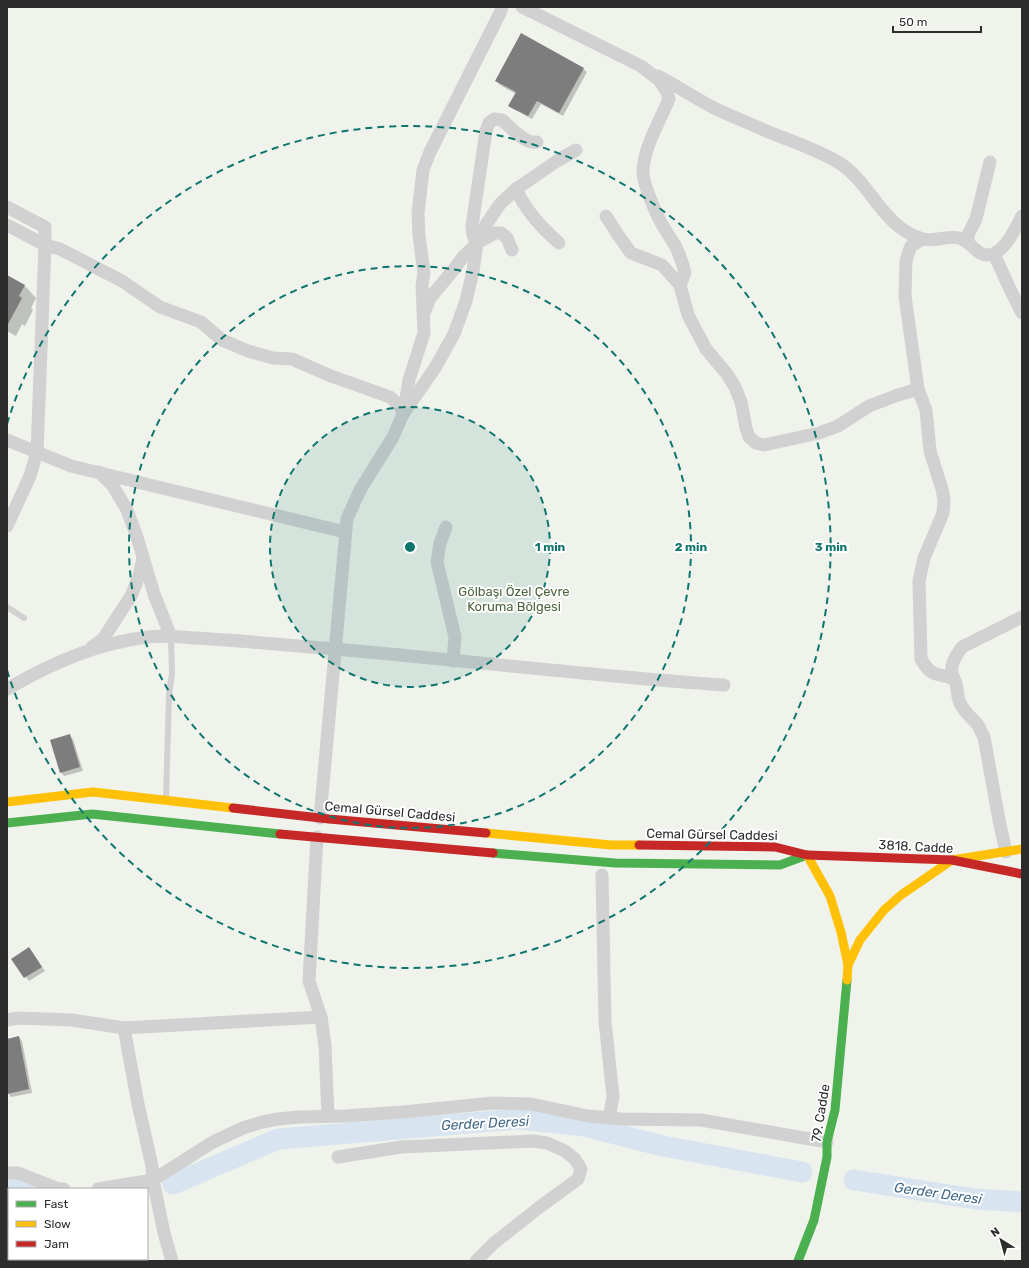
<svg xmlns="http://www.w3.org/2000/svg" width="1029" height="1268" viewBox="0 0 1029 1268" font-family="Rubik,sans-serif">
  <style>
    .green { fill: #eff3eb; fill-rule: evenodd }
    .shadow { fill: #0003 }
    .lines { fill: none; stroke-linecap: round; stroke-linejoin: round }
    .river { stroke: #d8e5f0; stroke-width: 21 }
    .building { fill: #7d7d7d }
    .lane { stroke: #d1d1d1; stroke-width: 6 }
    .street { stroke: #d1d1d1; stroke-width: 13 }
    .fast { stroke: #4caf50; stroke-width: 9 }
    .slow { stroke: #ffc107; stroke-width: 9 }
    .jam { stroke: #c62828; stroke-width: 9 }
    .ring { fill: none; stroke: #0f766e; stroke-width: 2; stroke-dasharray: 7 5 }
    .labels { text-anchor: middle; stroke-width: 4; stroke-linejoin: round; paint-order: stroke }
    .park-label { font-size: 13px; fill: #4e653d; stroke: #fff }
    .street-label { font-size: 13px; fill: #2c2c2c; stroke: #fff }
    .water-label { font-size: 14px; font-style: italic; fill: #406989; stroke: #fff }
    .centre { fill: #0f766e; stroke: #fff; stroke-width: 2 }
    .ring-label { font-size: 12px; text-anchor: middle; font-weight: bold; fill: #0f766e; stroke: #fff; stroke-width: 4; stroke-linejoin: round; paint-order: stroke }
  </style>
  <rect width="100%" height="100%" fill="#fff"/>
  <path class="green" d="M7 7H1022V1261H7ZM9 1189H147V1259H9Z"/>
  <g class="shadow">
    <polygon points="583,69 587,72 563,116 541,104 532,119 513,109 510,106 516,94 500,85 496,81"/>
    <polygon points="7,277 25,286 36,298 31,308 33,310 25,326 22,324 16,336 7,331"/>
    <polygon points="70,736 73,739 83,771 64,776 61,772"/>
    <polygon points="32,952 45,971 29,981 13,959"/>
    <polygon points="19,1037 22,1041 32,1093 11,1097 7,1092 7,1040"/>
  </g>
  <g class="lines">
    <g class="river">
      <polyline points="854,1180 975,1199 1022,1202"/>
      <polyline points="10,1184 24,1189"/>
      <polyline points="173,1184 278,1139 519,1119 584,1126 663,1146 802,1172"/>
    </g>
  </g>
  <g class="building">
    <polygon points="521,33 584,68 559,113 537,101 528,116 508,106 516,92 495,81"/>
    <polygon points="7,275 25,285 19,296 22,298 7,326"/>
    <polygon points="70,734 80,767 60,773 50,740"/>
    <polygon points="29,947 42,967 24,978 11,959"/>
    <polygon points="19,1036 29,1089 7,1094 7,1039"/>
  </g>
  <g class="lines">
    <g class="lane">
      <polyline points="7,607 24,618"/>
      <polyline points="166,799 169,695 172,673 171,637"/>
    </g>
    <g class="street">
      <path d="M522 7 641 66 659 80 666 90 669 99C660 121 644 147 643 171 642 182 657 216 663 226 667 233 672 240 676 247 680 256 683 264 685 273L680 285 688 315 706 349 727 374 735 387 741 402 746 428 749 437 756 443 764 445 819 433 838 426 869 406 898 395 918 389"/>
      <path d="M658 76C677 86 695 98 714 108 730 116 747 122 764 130 790 141 817 149 841 164 872 185 883 228 923 239 935 242 948 235 959 238 970 240 976 255 987 255 1004 255 1015 229 1022 216"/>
      <path d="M516 189C526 211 541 227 559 243"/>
      <polyline points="7,207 45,227 45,245 37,452 30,476 7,526"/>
      <polyline points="606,216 618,235 631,253 662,265 680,285"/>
      <polyline points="7,225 45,245 60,249 122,281 160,307 201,322 222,340 248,351 273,358 292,359 331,376 390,397 400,406 403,414"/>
      <path d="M923 239 911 246 909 251 906 261 905 296 918 389 926 410 930 451 942 489 944 500 943 513 924 558 919 581 921 659C931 677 937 673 954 679 959 688 956 695 960 703 964 712 972 718 978 725 980 729 982 733 984 737L999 820 1006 852"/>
      <polyline points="477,243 495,233 501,233 507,238 512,250"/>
      <polyline points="968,243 968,235 976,219 990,162"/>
      <polyline points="994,254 1010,289 1022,313"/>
      <path d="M425 311 430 298 455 268 463 257 477 243 473 235 472 226 486 131 489 123 494 119 502 120C511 127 525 145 537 142"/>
      <polyline points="404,411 409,380 424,333 422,285 424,273 419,236 418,213 423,170 430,152 500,13 502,7"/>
      <polyline points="7,440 71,466 345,532"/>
      <polyline points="99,472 113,486 127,510 137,537 154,594 171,637"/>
      <polyline points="446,527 440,543 437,562 455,637 453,661"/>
      <polyline points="92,647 103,639 131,596 139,576 143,558"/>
      <path d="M954 679C948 667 955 657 962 647L1022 617"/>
      <path d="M7 689C52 663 95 644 147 637 162 635 179 637 195 638 234 640 273 644 311 647 449 658 586 676 724 685"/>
      <polyline points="320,818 347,519 360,490 393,437 403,414 435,368 454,334 466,301 473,271 477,243 487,223 500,204 516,189 557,161 576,150"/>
      <polyline points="317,837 309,981 321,1017 325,1046 328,1116"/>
      <polyline points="602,875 605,1021 613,1097 609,1118"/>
      <polyline points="7,1020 18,1018 72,1020 124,1028 321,1017"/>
      <polyline points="124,1028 138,1104 152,1166 153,1180"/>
      <polyline points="338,1157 401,1147 533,1141 547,1143 565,1151 575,1159 581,1169 578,1179 541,1206 494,1243 476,1261"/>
      <polyline points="7,1173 18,1173 59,1189 64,1189"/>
      <polyline points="153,1180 213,1142 243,1128 262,1122 278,1119 299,1117 345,1116 403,1112 493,1103 531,1104 588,1116 621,1119 701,1120 827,1142"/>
      <polyline points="98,1189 153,1180 164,1233 172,1261"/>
    </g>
    <g class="fast">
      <polyline points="7,823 92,814 280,834"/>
      <polyline points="493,853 615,863 780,865 807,855"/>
      <polyline points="798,1261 814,1220 827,1157 827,1142 835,1110 847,980"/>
    </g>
    <g class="slow">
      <polyline points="7,802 93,792 233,808"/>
      <polyline points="486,833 611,845 639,845"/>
      <polyline points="807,855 830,896 841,932 848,965 847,980"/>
      <polyline points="848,965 860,940 884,910 901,895 952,860 1022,849"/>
    </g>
    <g class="jam">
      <polyline points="233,808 329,819 486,833"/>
      <polyline points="280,834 493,853"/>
      <polyline points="639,845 775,847 807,855 952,860 1022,874"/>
    </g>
  </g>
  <circle cx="410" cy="547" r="140" fill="#0f766e" fill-opacity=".12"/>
  <g class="ring">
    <circle cx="410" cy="547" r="140"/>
    <circle cx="410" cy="547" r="281"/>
    <path d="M7 424A421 421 0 1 1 7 670"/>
  </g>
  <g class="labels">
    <g class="park-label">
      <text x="514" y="596">Gölbaşı Özel Çevre<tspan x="514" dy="15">Koruma Bölgesi</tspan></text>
    </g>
    <g class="street-label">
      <text transform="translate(390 811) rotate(5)" y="5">Cemal Gürsel Caddesi</text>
      <text transform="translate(712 834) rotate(1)" y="5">Cemal Gürsel Caddesi</text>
      <text transform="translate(916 846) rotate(3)" y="5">3818. Cadde</text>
      <text transform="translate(820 1113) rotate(-81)" y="5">79. Cadde</text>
    </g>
    <g class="water-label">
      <text transform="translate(485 1123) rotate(-3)" y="5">Gerder Deresi</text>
      <text transform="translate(938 1193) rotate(8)" y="5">Gerder Deresi</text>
    </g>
  </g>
  <circle cx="410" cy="547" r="6" class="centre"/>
  <g class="ring-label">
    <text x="550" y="551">1 min</text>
    <text x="691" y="551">2 min</text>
    <text x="831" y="551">3 min</text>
  </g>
  <rect width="1029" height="1268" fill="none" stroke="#2c2c2c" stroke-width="16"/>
  <rect x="8" y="1188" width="140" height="72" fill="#ffffff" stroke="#ababab"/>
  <rect x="16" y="1201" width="20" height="6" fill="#4caf50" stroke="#ababab"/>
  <text x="44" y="1208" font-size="12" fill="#2c2c2c">Fast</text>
  <rect x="16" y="1221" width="20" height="6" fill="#ffc107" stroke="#ababab"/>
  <text x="44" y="1228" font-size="12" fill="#2c2c2c">Slow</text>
  <rect x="16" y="1241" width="20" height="6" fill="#c62828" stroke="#ababab"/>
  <text x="44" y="1248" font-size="12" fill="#2c2c2c">Jam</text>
  <g transform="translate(1001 1240) rotate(323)" stroke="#ffffff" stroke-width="3" paint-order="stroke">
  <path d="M0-3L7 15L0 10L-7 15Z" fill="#2c2c2c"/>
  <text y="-6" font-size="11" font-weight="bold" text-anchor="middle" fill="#2c2c2c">N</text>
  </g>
  <path d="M893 26v6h88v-6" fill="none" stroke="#2c2c2c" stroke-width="2"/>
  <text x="899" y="26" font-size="12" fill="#2c2c2c" stroke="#ffffff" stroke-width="3" paint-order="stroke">50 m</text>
</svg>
